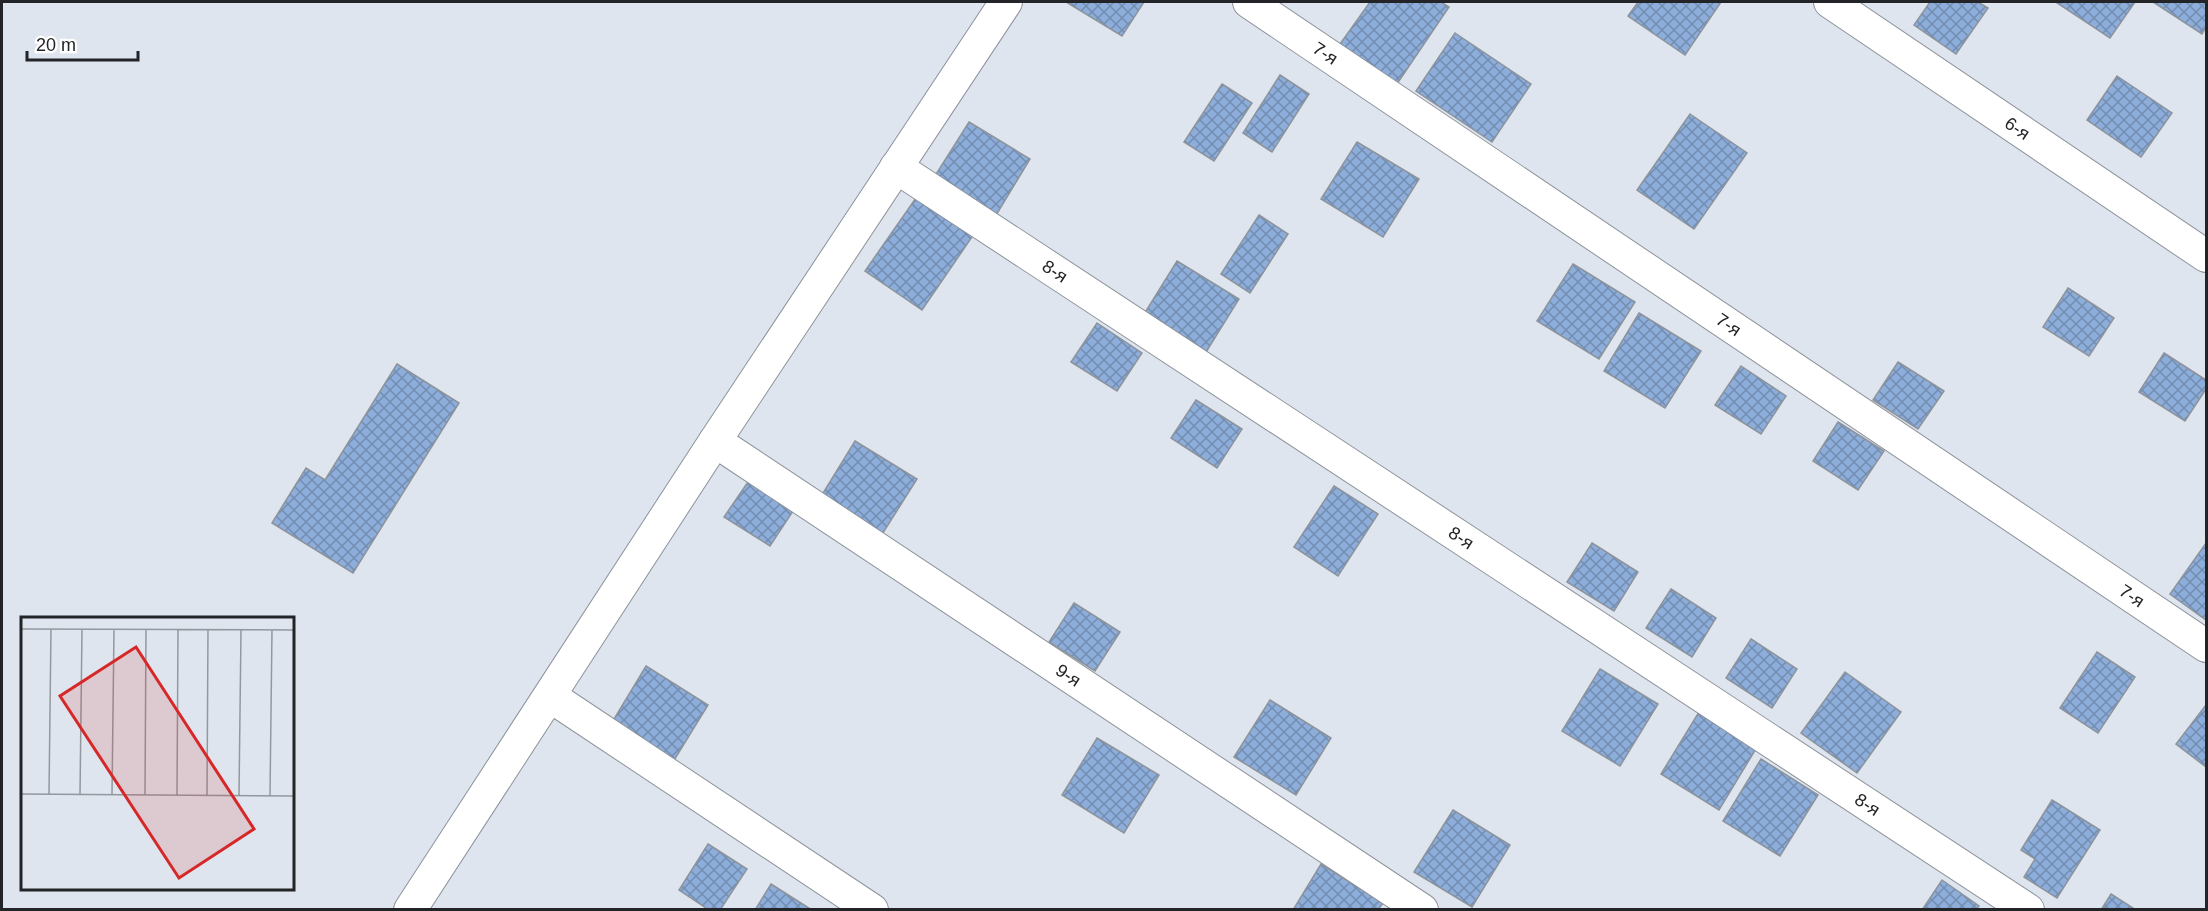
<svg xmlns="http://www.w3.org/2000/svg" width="2208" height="911" viewBox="0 0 2208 911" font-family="Arial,sans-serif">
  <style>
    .building { fill: url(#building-cross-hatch); stroke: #8d939b; stroke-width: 1.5 }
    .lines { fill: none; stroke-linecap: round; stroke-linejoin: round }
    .street-casing { stroke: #8d939b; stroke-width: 34 }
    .street { stroke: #fff; stroke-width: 32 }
    .labels { text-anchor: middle; stroke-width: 5; stroke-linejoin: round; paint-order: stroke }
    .street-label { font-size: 18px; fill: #222427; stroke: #fff }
    .inset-road { fill: none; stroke: #93989e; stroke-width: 1.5 }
    .view { fill: #d62828; fill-opacity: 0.15; stroke: #d62828; stroke-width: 3 }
    .inset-edge { fill: none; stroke: #222427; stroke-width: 3 }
  </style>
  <defs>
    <pattern id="building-cross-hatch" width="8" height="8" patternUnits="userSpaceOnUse" patternTransform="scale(1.5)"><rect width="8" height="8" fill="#8dadda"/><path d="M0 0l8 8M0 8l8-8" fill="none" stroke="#738db1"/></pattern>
  </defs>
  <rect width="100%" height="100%" fill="#dfe5ee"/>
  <g class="building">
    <polygon points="1066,2 1144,2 1122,36"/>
    <polygon points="1370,2 1441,2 1449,7 1397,84 1340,44"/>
    <polygon points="1638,2 1721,2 1685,55 1628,16"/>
    <polygon points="1930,2 1978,2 1988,8 1956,54 1914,25"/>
    <polygon points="2058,2 2135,2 2110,38 2057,3"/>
    <polygon points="2153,2 2206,2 2206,27 2202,34"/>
    <polygon points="1455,33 1531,84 1492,142 1416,91"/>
    <polygon points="1280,75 1309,94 1272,152 1243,133"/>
    <polygon points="2117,76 2172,113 2141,157 2087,120"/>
    <polygon points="1222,84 1252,103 1214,161 1184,142"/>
    <polygon points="1690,114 1747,153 1694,229 1637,190"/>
    <polygon points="969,122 1030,159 995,217 933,179"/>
    <polygon points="1357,142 1419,179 1383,237 1321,199"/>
    <polygon points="918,195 974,234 922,310 865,271"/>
    <polygon points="1259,215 1288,234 1250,293 1221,274"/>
    <polygon points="1177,261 1239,299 1203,357 1141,319"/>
    <polygon points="1573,264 1635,302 1599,359 1537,321"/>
    <polygon points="2068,288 2114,318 2089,356 2043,327"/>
    <polygon points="1639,313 1701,351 1665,408 1604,371"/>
    <polygon points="1097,323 1142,353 1117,391 1071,362"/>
    <polygon points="2164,353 2206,380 2206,389 2185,421 2139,392"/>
    <polygon points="1898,362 1944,391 1918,429 1873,400"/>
    <polygon points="397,364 459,403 353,573 272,523 306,468 325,480"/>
    <polygon points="1741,366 1786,396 1761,434 1715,405"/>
    <polygon points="1196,400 1242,429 1217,468 1171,438"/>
    <polygon points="1838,422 1884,451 1858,490 1813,461"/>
    <polygon points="855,441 917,479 881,536 820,498"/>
    <polygon points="750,479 795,508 770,546 724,517"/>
    <polygon points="1334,486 1378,514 1338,576 1294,547"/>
    <polygon points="1592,543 1638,572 1614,611 1567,582"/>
    <polygon points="2206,543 2206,620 2170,594"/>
    <polygon points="1671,589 1716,618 1692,657 1646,628"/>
    <polygon points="1074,603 1120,632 1095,671 1049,642"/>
    <polygon points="1751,639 1797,669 1772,708 1726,678"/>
    <polygon points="2097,652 2135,677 2098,733 2060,708"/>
    <polygon points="646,666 708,705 673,762 611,724"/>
    <polygon points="1600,669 1658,704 1620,766 1562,731"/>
    <polygon points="1845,672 1901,712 1857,773 1801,733"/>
    <polygon points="1270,700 1331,738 1296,795 1234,757"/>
    <polygon points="2206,705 2206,767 2176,744"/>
    <polygon points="1699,712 1757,747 1719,810 1661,774"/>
    <polygon points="1097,738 1159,775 1124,833 1062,795"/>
    <polygon points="1761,759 1818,795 1780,856 1723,821"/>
    <polygon points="2052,800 2100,830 2057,898 2024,877 2035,859 2021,850"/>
    <polygon points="1453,810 1510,845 1472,907 1414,872"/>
    <polygon points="708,844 747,869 720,910 709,910 679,890"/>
    <polygon points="1321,864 1383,903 1378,910 1293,910"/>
    <polygon points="1942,880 1979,906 1976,910 1922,910"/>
    <polygon points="771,884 812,910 755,910"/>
    <polygon points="2111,894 2136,910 2101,910"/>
  </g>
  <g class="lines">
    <g class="street-casing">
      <g id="street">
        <path id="s1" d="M1249 2 2206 646"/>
        <path id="s2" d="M1830 2 2206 256"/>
        <path id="s3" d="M896 167 2028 910"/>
        <path id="s4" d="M715 441 1422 910"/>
        <polyline points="550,696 872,910"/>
        <polyline points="410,910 715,441 1006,2"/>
      </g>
    </g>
    <use href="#street" class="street"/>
  </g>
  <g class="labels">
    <g class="street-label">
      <text dy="6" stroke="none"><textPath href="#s1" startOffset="92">7-я</textPath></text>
      <text dy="6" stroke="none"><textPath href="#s2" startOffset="226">6-я</textPath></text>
      <text dy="6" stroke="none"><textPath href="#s3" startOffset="190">8-я</textPath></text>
      <text dy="6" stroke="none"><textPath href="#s1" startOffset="578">7-я</textPath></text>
      <text dy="6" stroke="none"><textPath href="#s3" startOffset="676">8-я</textPath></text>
      <text dy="6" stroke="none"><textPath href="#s1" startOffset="1064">7-я</textPath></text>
      <text dy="6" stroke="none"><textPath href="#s4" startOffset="424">9-я</textPath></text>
      <text dy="6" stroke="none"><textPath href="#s3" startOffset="1162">8-я</textPath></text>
    </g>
  </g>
  <g transform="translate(21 617)">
    <rect width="273" height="273" fill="#dfe5ee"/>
    <path class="inset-road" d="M0 12 273 13M0 177 273 179M28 177 30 12M59 178 61 12M91 178 93 12M124 178 125 13M156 178 157 13M186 178 187 13M218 178 220 13M249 179 251 13"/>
    <path class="view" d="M115 30 233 212 158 261 39 79Z"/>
    <rect width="273" height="273" class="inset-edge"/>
  </g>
  <rect width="2208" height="911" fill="none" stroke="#222427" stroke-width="6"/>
  <path d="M27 51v9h111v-9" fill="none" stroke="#222427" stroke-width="3"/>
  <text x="36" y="51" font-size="18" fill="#222427" stroke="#ffffff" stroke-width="4.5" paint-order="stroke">20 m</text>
</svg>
